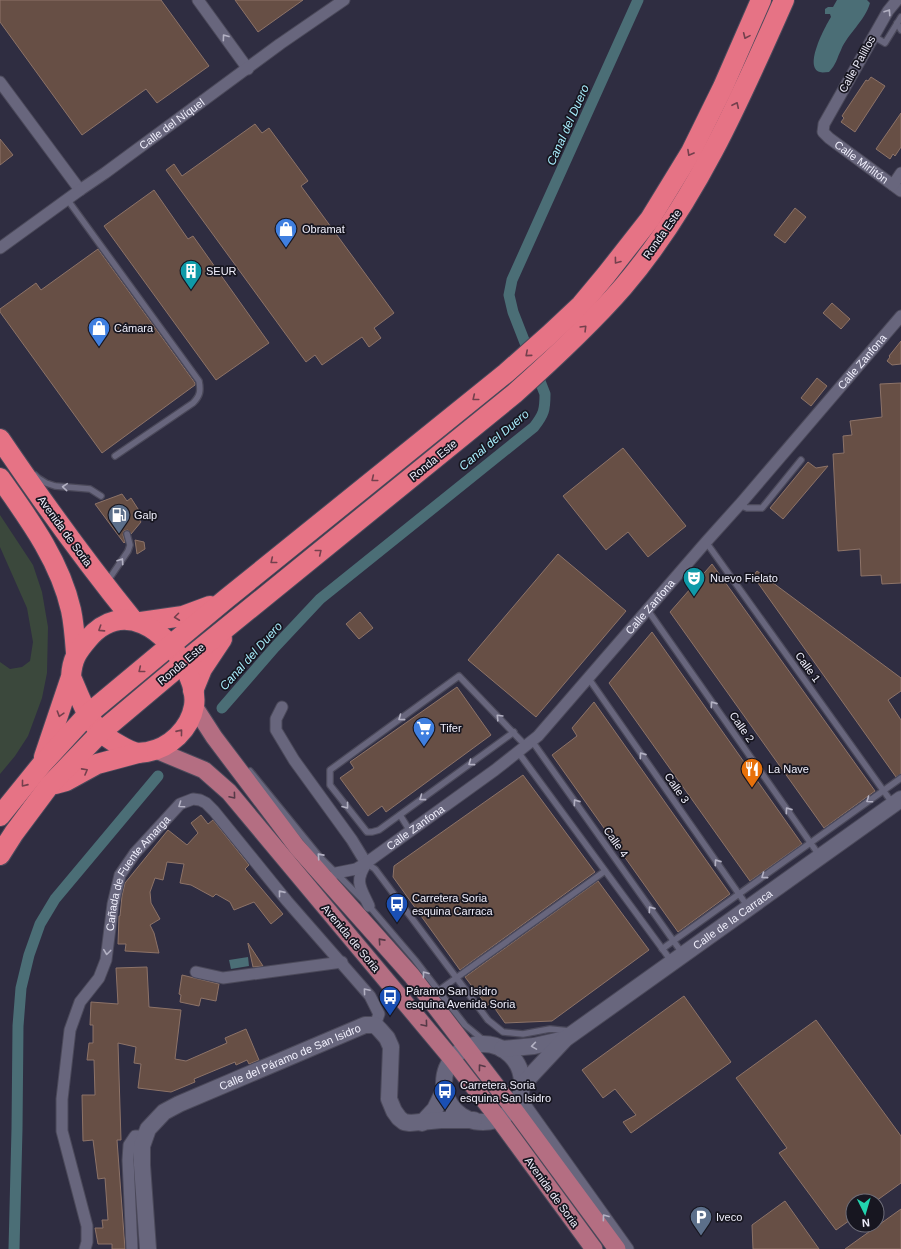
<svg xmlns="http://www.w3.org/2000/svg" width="901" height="1249" viewBox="0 0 901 1249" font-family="Helvetica,sans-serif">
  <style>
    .green { fill: #3b483c }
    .water { fill: #4b6e76 }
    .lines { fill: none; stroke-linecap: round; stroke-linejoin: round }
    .canal { stroke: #4b6e76; stroke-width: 11 }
    .building { fill: #674f45; stroke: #8d7368 }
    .lane-casing { stroke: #4b495a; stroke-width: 8 }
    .street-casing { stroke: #4b495a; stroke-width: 13 }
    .secondary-casing { stroke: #4b495a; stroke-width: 18 }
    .primary-casing { stroke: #4b495a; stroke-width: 19 }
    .highway-casing { stroke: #4b495a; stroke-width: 22 }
    .lane { stroke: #68667d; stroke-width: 5.5 }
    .street { stroke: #68667d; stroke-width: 11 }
    .secondary { stroke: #68667d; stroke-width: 16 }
    .primary { stroke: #b46e82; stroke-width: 17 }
    .highway { stroke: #e67385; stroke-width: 20 }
    .oneway { stroke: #b3b1c3 }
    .oneway2 { stroke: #74404d }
    .oneway3 { stroke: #563947 }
    .labels { text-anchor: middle; stroke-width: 3.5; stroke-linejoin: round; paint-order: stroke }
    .street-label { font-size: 11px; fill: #f0effc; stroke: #171620 }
    .poi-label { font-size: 11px; fill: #f0effc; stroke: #171620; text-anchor: start }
    .water-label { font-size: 12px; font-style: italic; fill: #a7ecfb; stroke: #171620 }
  </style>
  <rect width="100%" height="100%" fill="#2f2d41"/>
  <polygon class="green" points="0,515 33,565 42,592 48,627 47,673 42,698 28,736 15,756 0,774 0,662 10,669 22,667 30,661 33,642 27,608 0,547"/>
  <g class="water">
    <path d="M837 0H867L870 3C865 21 848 33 841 50 837 58 836 65 829 72 826 72 822 73 820 72 803 67 826 25 831 17L830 14H825V9L828 7H833Z"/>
    <polygon points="248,957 249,966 231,969 229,960"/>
  </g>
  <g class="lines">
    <g class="canal">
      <path d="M222 708 275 647 320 599 534 427C544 414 545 410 545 394L513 312 509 295 512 280 638 0"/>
      <polyline points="14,1249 17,1129 18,1026 21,988 29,955 40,924 55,899 158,776"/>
    </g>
  </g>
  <g class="building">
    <polygon points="0,0 161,0 209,66 157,103 146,89 82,135 0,22"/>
    <polygon points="235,0 303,0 258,32"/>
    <polygon points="871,77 885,86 855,132 841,122 844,118 842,116 866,80 868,81"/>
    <polygon points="901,113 901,147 895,156 893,154 890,159 876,149"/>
    <polygon points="255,124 262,133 269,128 308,181 301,186 394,313 374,328 381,338 369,347 362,337 322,365 315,355 306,362 166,170 174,164 182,176"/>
    <polygon points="0,139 13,155 0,165"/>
    <polygon points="154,190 188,239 193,236 269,343 216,380 104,226"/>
    <polygon points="795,208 806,217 785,243 774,235"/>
    <polygon points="98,249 195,383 195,385 102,453 0,312 0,309 36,283 41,290"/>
    <polygon points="832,303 850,319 841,329 823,313"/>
    <polygon points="901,341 901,364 892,365 887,361 890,357 889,356"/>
    <polygon points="817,378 827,386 811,406 801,398"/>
    <polygon points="901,383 901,583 882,584 881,575 861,576 860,549 838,551 833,454 844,453 843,436 852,435 850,421 882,417 880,384"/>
    <polygon points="623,448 686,526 648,557 628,532 606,550 563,496"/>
    <polygon points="808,462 816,468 828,466 783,519 770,508"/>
    <polygon points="122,494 127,501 131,498 140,512 136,514 141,522 131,534 128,530 124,531 123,535 125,542 124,543 95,504"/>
    <polygon points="135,540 144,542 145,549 137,554"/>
    <polygon points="558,554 626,611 536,717 468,660"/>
    <polygon points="712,564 875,791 824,828 670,612"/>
    <polygon points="757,571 901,678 901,691 888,700 901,720 901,774 896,777 753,576"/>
    <polygon points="360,612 373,628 359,639 346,624"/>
    <polygon points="652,632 802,844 750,881 609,683"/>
    <polygon points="457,687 491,735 386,812 382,806 368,816 340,778 354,768 350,762"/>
    <polygon points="594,702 730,894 678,932 552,755 577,736 572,728"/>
    <polygon points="523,775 595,872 460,970 393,877 394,866"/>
    <polygon points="201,815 208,824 213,820 249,865 245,869 283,914 271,924 254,902 234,910 230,902 216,894 213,897 191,885 180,883 184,864 167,862 163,880 155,878 150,892 151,903 160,919 150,925 154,933 159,953 125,951 126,944 118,944 119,916 120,916 122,896 125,883 168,830 187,845 198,833 191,823"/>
    <polygon points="598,881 649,950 552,1021 505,1023 491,1003 487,1006 465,977"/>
    <polygon points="248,944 248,943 263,966 253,967"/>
    <polygon points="147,967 149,1007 181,1010 175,1059 186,1061 227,1043 225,1038 246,1029 259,1060 249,1064 247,1060 236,1065 235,1062 194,1079 195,1082 171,1092 138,1088 141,1064 134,1063 136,1047 118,1043 121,1140 117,1140 125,1249 112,1249 112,1244 98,1244 95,1228 103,1228 102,1220 108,1220 105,1178 98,1179 93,1140 83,1141 82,1095 95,1095 94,1060 87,1060 89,1043 93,1043 93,1025 90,1025 91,1002 118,1004 116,968"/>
    <polygon points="182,975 219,984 216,1001 201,998 199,1006 180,1002 181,995 179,994"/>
    <polygon points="684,996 731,1062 631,1133 623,1122 636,1115 615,1089 603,1098 582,1070"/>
    <polygon points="816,1020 901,1136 901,1183 876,1201 853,1201 853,1218 836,1230 779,1153 787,1148 736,1078"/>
    <polygon points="785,1201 819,1249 753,1249 752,1225"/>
    <polygon points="901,1209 901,1249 845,1249"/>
  </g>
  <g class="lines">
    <g class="lane-casing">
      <g id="lane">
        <polyline points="897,23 901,30"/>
        <polyline points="873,36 885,43 901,17"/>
        <path d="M67 199 199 381C201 391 200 396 193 403L115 456"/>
        <polyline points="35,475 38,478 46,483 55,486 90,489 101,496"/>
        <polyline points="739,505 747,508 762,508 801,460"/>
        <polyline points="706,542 893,804"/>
        <polyline points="107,582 128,551 130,545 127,534"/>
        <polyline points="647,609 819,855"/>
        <polyline points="589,679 748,907"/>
        <polyline points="514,732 379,830 372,832 367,832 330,785 330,770 459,676 526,746"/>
        <polyline points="532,741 682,953"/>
        <polyline points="518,752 672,962"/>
        <polyline points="250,771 320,857 363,900"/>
        <polyline points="400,815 410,831"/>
        <polyline points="366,863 375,869 488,1020 503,1032 523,1034 550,1029 570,1031"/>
        <polyline points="369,906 415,960 448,1003 465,1025 488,1044"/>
        <polyline points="662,949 901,778"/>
        <polyline points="438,991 605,871"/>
      </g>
    </g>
    <g class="street-casing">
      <g id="street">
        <polyline points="198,0 248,69"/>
        <path id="s1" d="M897 0 888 11 824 124 823 132 829 138 901 191"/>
        <polyline points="0,82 80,190"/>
        <polyline points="893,185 901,173"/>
        <path id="s2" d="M0 248 80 190 105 173 280 44 344 0"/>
        <polyline points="282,707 276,719 276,730 294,760 352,840 366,863"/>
        <path d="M366 864C354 882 361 888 369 906"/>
        <path id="s3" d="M336 873 356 869 366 863 495 770 538 736 706 542 742 502 901 316"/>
        <polyline points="196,972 223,978 342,962"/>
        <polyline points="519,1096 628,1249"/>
        <path id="s4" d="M85 1249 87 1242V1226L62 1131V1099L70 1030 80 1002 99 978 106 960 113 904 120 875 135 853 180 804 193 799 200 800 206 803 214 811 287 901 370 996 379 1014 375 1025"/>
        <polyline points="132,1249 128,1160 129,1145 135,1136 146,1136"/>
      </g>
    </g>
    <g class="secondary-casing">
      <g id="secondary">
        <circle cx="483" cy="1083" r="39"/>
        <polyline points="502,1049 534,1046 565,1039"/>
        <path id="s5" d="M522 1085 565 1039 901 799"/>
        <polyline points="422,1123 435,1109 445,1088"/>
        <path id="s6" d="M148 1249 142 1165V1146L148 1129 164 1112 179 1104 365 1025H375L380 1030 387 1038 391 1047 389 1099 394 1111 399 1118 404 1122 410 1123 441 1120H474"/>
      </g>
    </g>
    <g class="primary-casing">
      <g id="primary">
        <polyline points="194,706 214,737 297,847 412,976 513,1108 617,1249"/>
        <polyline points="156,750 204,770 229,792 452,1059 498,1118 594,1249"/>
      </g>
    </g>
    <g class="highway-casing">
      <g id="highway">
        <path d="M0 439C42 501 86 562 133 620"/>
        <path d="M0 478C29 519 60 561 71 610 74 624 75 639 76 653"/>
        <polyline points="141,622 183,616 210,606"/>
        <polyline points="193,691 202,669 222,639"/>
        <path d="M44 757 71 677C72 659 77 652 88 639 123 598 167 630 185 668 191 679 196 693 194 706 190 729 170 748 147 752 145 752 141 753 138 753 129 752 108 739 101 732 87 719 79 695 71 677"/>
        <polyline points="55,784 66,781 97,764 138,753"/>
        <polyline points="0,816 42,764 88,714 226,599 506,373 549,335 581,305 606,275 650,219 691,152 723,87 761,0"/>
        <path d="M0 855 14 833 49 786 101 732 183 663 514 394C552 360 589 326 623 287 694 204 740 100 784 0"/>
      </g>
    </g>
    <use href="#lane" class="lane"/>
    <use href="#street" class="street"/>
    <use href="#secondary" class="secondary"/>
    <use href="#primary" class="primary"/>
    <use href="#highway" class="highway"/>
  </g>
  <defs><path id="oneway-chevron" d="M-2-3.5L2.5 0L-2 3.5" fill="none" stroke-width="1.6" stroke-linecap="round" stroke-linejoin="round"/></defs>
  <g class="oneway">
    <use href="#oneway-chevron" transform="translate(888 12) rotate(-56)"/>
    <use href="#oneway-chevron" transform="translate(225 37) rotate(-126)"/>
    <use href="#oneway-chevron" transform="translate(65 487) rotate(-175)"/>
    <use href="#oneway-chevron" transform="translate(121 561) rotate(-56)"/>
    <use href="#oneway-chevron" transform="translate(713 704) rotate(-125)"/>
    <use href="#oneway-chevron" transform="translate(499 717) rotate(-134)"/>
    <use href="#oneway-chevron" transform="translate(401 718) rotate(144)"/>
    <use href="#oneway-chevron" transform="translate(642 755) rotate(-125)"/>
    <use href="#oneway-chevron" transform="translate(471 763) rotate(144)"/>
    <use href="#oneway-chevron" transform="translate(422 798) rotate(144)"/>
    <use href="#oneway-chevron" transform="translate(869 800) rotate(145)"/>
    <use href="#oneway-chevron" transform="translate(576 802) rotate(-125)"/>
    <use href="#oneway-chevron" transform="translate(181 805) rotate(145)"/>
    <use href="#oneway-chevron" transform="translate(346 806) rotate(52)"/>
    <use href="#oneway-chevron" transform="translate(788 810) rotate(-125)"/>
    <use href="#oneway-chevron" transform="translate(320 856) rotate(-132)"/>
    <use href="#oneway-chevron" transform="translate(717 862) rotate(-125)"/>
    <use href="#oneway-chevron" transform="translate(764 876) rotate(144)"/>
    <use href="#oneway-chevron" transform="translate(281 893) rotate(-129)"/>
    <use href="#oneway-chevron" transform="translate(651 909) rotate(-125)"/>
    <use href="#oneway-chevron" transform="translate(107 952) rotate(97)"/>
    <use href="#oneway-chevron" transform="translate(425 974) rotate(-127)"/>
    <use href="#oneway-chevron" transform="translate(366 991) rotate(-130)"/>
    <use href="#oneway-chevron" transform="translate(534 1046) rotate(171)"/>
    <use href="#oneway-chevron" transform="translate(605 1217) rotate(-126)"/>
  </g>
  <g class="oneway2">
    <use href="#oneway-chevron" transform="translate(746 36) rotate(114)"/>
    <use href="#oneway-chevron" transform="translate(736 105) rotate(-65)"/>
    <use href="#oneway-chevron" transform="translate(690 153) rotate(119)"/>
    <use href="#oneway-chevron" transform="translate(617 261) rotate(127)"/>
    <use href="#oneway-chevron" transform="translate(584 328) rotate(-45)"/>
    <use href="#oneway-chevron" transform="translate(528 354) rotate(139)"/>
    <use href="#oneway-chevron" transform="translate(475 398) rotate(141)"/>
    <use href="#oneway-chevron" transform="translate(374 479) rotate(141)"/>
    <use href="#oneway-chevron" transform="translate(319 552) rotate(-39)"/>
    <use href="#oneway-chevron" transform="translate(273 561) rotate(141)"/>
    <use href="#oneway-chevron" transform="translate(177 617) rotate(173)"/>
    <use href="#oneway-chevron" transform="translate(101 629) rotate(147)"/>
    <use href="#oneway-chevron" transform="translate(141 670) rotate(141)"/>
    <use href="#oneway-chevron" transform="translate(60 714) rotate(107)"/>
    <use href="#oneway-chevron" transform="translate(180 732) rotate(-51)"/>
    <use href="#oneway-chevron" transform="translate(85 771) rotate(-29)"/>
    <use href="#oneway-chevron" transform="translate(24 784) rotate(129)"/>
  </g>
  <g class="oneway3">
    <use href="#oneway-chevron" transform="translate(233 796) rotate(50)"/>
    <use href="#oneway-chevron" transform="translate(381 941) rotate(-132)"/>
    <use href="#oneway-chevron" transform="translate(425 1024) rotate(50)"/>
    <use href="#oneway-chevron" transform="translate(481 1067) rotate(-127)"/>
  </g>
  <defs>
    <g id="shop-pin" transform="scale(1.15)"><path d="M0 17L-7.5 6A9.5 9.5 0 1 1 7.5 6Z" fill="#3f7fe0" stroke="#171620"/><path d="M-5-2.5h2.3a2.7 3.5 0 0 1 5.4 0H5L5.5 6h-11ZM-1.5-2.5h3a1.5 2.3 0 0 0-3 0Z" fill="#fff"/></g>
    <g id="building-pin" transform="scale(1.15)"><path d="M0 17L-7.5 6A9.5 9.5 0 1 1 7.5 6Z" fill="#0f9aa8" stroke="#171620"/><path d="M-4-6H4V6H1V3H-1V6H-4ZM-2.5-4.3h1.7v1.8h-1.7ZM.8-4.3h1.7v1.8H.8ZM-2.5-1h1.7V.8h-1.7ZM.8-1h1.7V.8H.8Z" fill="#fff"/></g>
    <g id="fuel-pin" transform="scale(1.15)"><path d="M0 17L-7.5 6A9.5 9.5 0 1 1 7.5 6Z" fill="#5c6f8a" stroke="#171620"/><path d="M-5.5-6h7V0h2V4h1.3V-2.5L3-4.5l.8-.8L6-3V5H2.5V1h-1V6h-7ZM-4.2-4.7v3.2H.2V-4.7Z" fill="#fff"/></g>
    <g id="theatre-pin" transform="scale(1.15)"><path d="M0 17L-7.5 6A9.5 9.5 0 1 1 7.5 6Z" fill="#0f9aa8" stroke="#171620"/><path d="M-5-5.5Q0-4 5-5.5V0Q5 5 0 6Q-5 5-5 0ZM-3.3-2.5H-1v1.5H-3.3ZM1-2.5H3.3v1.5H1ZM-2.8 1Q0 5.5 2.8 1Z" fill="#fff"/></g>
    <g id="supermarket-pin" transform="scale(1.15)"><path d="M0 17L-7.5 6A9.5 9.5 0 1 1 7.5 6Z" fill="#3f7fe0" stroke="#171620"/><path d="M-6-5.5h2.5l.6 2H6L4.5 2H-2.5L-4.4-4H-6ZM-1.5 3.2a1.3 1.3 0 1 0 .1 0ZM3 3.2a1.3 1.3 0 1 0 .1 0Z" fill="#fff"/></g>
    <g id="restaurant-pin" transform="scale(1.15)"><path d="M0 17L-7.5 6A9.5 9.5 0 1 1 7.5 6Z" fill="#e8710a" stroke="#171620"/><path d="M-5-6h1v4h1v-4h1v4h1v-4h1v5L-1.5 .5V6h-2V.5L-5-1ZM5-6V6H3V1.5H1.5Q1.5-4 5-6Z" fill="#fff"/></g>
    <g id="bus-pin" transform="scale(1.15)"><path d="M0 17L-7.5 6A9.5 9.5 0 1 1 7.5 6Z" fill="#1a4fb4" stroke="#171620"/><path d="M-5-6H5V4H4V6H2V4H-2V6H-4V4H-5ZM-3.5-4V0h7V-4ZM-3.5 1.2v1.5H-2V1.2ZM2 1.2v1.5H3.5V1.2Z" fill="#fff"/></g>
    <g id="parking-pin" transform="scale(1.15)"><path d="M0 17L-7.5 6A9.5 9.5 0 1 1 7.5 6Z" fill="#5c6f8a" stroke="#171620"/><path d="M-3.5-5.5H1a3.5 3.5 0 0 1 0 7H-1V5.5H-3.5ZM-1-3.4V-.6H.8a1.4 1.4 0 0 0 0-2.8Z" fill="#fff"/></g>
  </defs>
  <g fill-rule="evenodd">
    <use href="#shop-pin" x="286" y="229"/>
    <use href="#building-pin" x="191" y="271"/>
    <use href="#shop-pin" x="99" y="328"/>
    <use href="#fuel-pin" x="119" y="515"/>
    <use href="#theatre-pin" x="694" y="578"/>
    <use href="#supermarket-pin" x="424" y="728"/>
    <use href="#restaurant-pin" x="752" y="769"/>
    <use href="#bus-pin" x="397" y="904"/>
    <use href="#bus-pin" x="390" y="997"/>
    <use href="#bus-pin" x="445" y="1091"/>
    <use href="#parking-pin" x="701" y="1217"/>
  </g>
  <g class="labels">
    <g class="street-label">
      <text transform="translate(857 64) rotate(-61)" y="4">Calle Palillos</text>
      <text dy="4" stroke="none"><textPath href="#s2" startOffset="212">Calle del Níquel</textPath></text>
      <text dy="4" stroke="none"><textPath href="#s1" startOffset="201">Calle Mirlitón</textPath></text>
      <text transform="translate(662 234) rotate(-55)" y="4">Ronda Este</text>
      <text dy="4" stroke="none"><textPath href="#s3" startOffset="741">Calle Zanfona</textPath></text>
      <text transform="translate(433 460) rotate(-39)" y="4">Ronda Este</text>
      <text transform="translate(65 531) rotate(54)" y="4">Avenida de Soria</text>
      <text dy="4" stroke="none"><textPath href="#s3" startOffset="417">Calle Zanfona</textPath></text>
      <text transform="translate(181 664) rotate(-40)" y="4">Ronda Este</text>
      <text transform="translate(808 667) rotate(54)" y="4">Calle 1</text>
      <text transform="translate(742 727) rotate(55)" y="4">Calle 2</text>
      <text transform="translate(677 788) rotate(55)" y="4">Calle 3</text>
      <text dy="4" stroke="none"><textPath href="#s3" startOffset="93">Calle Zanfona</textPath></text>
      <text transform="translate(616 842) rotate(55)" y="4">Calle 4</text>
      <text dy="4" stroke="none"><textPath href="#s4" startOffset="398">Cañada de Fuente Amarga</textPath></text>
      <text dy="4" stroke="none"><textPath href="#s5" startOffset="269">Calle de la Carraca</textPath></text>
      <text transform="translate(351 938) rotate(50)" y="4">Avenida de Soria</text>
      <text dy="4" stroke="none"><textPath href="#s6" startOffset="282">Calle del Páramo de San Isidro</textPath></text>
      <text transform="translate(552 1192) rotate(54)" y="4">Avenida de Soria</text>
    </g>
    <g class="poi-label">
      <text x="302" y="233">Obramat</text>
      <text x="206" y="275">SEUR</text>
      <text x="114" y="332">Cámara</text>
      <text x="134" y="519">Galp</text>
      <text x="710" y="582">Nuevo Fielato</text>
      <text x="440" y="732">Tifer</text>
      <text x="768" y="773">La Nave</text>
      <text x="412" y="902">Carretera Soria<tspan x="412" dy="13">esquina Carraca</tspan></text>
      <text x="406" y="995">Páramo San Isidro<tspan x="406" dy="13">esquina Avenida Soria</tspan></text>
      <text x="460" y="1089">Carretera Soria<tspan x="460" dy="13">esquina San Isidro</tspan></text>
      <text x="716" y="1221">Iveco</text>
    </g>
    <g class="water-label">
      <text transform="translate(568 125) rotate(-66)" y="4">Canal del Duero</text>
      <text transform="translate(494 440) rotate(-40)" y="4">Canal del Duero</text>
      <text transform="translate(251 656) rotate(-48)" y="4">Canal del Duero</text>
    </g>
  </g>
  <g transform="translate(865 1213) rotate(175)"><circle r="19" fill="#171620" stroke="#6e6d78"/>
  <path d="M0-3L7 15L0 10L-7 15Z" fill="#22d5af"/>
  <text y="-6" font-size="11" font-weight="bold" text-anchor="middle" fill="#f0effc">N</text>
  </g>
</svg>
